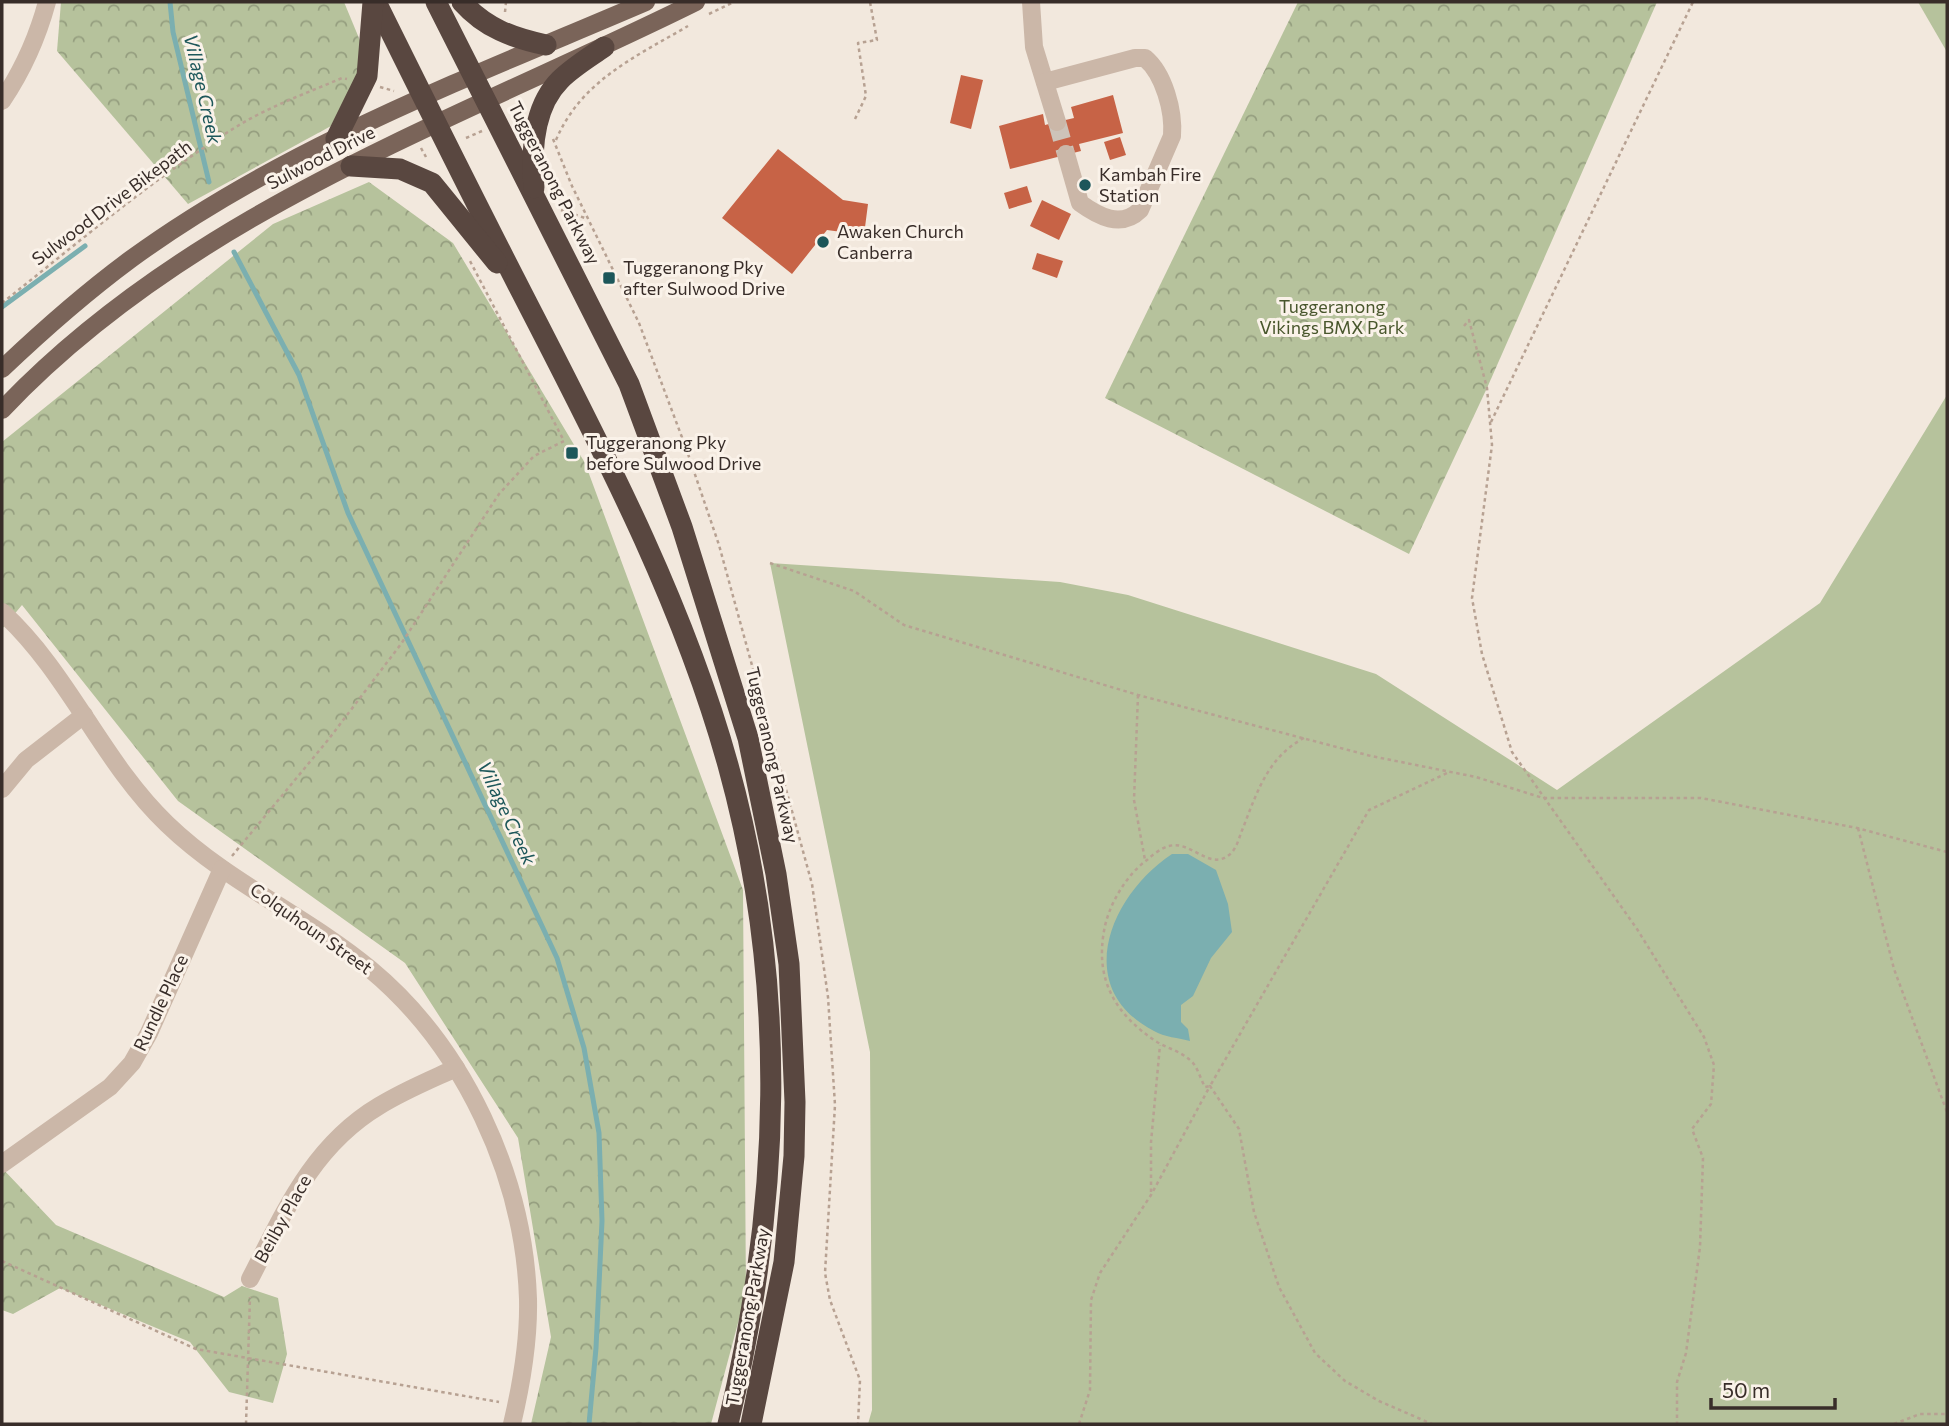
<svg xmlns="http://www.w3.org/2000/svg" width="1949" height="1426" viewBox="0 0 1949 1426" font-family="Commissioner,sans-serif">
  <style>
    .grass { fill: #b6c29c }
    .forest { fill: url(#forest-crowns) }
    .water { fill: #7bafb0 }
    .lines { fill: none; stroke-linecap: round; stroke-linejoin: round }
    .stream { stroke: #7bafb0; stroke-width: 5 }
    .building { fill: #c76346 }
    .minor-tunnel { stroke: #cdc3b9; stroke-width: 18; stroke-dasharray: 18 9; stroke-linecap: butt }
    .path { stroke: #b7a192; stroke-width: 2.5; stroke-dasharray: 3.5 3.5; stroke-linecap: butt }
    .minor { stroke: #cbb7a8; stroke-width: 18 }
    .major { stroke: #7a6459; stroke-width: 18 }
    .highway { stroke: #594740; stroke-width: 21 }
    .poi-dot { fill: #1d575a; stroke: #faf2e9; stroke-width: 2.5 }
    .labels { text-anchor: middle; stroke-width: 6; stroke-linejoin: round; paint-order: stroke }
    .street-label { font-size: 18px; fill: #382d29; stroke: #faf2e9 }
    .poi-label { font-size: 18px; fill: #382d29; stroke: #faf2e9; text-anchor: start }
    .park-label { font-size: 18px; fill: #48562c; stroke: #faf2e9 }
    .water-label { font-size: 19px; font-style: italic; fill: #1d575a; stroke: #faf2e9 }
  </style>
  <defs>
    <pattern id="forest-crowns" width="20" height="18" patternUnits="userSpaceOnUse" patternTransform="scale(1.75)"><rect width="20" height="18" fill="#b6c29c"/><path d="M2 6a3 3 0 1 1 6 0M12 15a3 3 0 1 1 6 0" fill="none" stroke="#959e7f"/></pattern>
  </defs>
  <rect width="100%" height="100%" fill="#f2e8dd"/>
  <g class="grass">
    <polygon points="1918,2 1947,2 1947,52"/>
    <polygon points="1947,395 1947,1424 868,1424 872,1410 870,1052 770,563 1060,582 1128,595 1376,674 1557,790 1820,603"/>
  </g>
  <g class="forest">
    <polygon points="61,2 344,2 361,43 363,68 331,126 188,204 57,51"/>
    <polygon points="1298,2 1657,2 1487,388 1409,554 1105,398"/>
    <polygon points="369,182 453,243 585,463 743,890 746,1293 711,1424 531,1424 551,1337 518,1138 405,963 178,801 22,605 2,629 2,442 273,224"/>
    <polygon points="2,1168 56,1225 224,1297 242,1286 278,1298 287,1354 273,1403 229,1392 190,1342 60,1288 13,1314 2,1310"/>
  </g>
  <path class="water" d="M1172 854H1188L1216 870 1228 904 1232 932 1211 958 1193 996 1181 1005V1022L1188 1029 1190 1041C1179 1038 1164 1037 1154 1031 1071 988 1110 895 1172 854Z"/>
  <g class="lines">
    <g class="stream">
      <polyline points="170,2 173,32 209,182"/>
      <polyline points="234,252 299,375 348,513 557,958 584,1048 599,1133 602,1221 596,1348 589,1424"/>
      <polyline points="2,307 85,246"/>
    </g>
  </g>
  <g class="building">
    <polygon points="961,75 983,80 971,129 950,123"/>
    <polygon points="1113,95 1123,133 1079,144 1081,151 1010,169 999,126 1043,114 1045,125 1057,122 1074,118 1071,107"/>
    <polygon points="1120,137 1126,155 1110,160 1104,142"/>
    <polygon points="778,149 843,200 868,204 864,235 827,230 792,274 722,218"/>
    <polygon points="1027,186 1032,202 1009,209 1004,193"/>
    <polygon points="1042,200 1071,214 1059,240 1030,226"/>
    <polygon points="1037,253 1063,261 1057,278 1032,269"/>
  </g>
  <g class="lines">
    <polyline class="minor-tunnel" points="1057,122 1066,154"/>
    <g class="path">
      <polyline points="505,12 506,2"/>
      <polyline points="709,14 734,2"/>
      <polyline points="380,87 394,91"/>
      <polyline points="855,119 866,96 858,43 877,40 870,2"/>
      <polyline points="466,138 482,131"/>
      <polyline points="553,139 572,186 639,323 686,448 719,545 812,884 828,997 835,1105 825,1273 830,1300 860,1380 858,1424"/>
      <path d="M556 140C581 81 635 57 688 26"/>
      <polyline points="421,148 426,157"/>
      <polyline points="561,210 585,218"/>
      <path d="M2 303C78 243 153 178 236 127 268 107 307 93 342 78L347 79"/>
      <polyline points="1464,326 1469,320 1487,388 1492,445 1472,598 1482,654 1512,752 1637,929 1704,1037 1714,1065 1711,1104 1692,1129 1703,1158 1700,1247 1686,1353 1677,1382 1677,1424"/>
      <polyline points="1491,422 1693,2"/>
      <polyline points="770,563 854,591 904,625 1138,695 1371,756 1476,777 1543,798 1701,798 1857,828 1947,852"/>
      <polyline points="1138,695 1134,800 1145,860"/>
      <path d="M1304 738C1268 757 1257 792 1243 828 1239 837 1237 849 1229 855 1209 871 1191 840 1169 846 1163 847 1152 855 1147 860 1126 875 1108 906 1104 931 1095 981 1116 1015 1157 1042 1169 1049 1183 1052 1193 1063 1198 1069 1201 1080 1205 1087L1210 1086 1369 810 1447 773"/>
      <polyline points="1858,828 1894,969 1947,1112"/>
      <polyline points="232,856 328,740 401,644 499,494 534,456 564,441 470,261"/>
      <polyline points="1151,1192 1151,1142 1160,1045"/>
      <polyline points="2,1261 196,1349 499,1402"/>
      <polyline points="246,1424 250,1297"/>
      <polyline points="1079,1424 1090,1390 1091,1300 1100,1273 1151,1195 1210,1086 1239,1129 1254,1212 1279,1287 1315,1353 1345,1381 1379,1401 1432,1424"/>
      <polyline points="1894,1424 1920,1414 1947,1414"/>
    </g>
    <g class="minor">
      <polyline points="1031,2 1034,47 1057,122"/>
      <path d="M1045 82 1135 58H1145C1164 74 1174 111 1172 136L1140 210C1121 229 1098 216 1080 203L1066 154"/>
      <path d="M2 101C23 70 37 39 47 2"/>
      <path d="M2 612C69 673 102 762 167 824 227 882 306 916 370 969 464 1047 524 1176 528 1299 529 1342 522 1382 512 1424"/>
      <polyline points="2,789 26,760 84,715"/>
      <polyline points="2,1164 110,1087 132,1063 149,1033 222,869"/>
      <path d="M250 1279C284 1213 312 1146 379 1106 403 1091 430 1080 456 1068"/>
    </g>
    <g class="major">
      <path d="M2 369C43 330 85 293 131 259 286 146 471 77 646 2"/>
      <path d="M2 410C190 211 456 121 696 2"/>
    </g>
    <g class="highway">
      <path d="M376 2C424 99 472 196 522 293 600 445 682 599 728 765 789 985 781 1204 728 1424"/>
      <polyline points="436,2 629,384 682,527 748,738 776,874 789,964 795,1102 794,1156 784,1262 751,1424"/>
      <path d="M462 2C485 28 513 38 546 45"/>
      <polyline points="336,139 367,76 373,2"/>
      <polyline points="351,166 400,169 432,183 497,263"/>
      <path d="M534 188C531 152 533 107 560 80 573 67 590 57 604 47"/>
    </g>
  </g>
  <g class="poi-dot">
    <circle cx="1085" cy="185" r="7"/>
    <circle cx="823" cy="242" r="7"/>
    <rect x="602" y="271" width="14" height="14" rx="3.5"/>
    <rect x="565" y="446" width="14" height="14" rx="3.5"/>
  </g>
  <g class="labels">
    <g class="street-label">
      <text transform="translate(321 158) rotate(-27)" y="6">Sulwood Drive</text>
      <text transform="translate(554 183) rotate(63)" y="6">Tuggeranong Parkway</text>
      <text transform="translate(112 203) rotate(-37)" y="6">Sulwood Drive Bikepath</text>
      <text transform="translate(772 755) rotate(77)" y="6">Tuggeranong Parkway</text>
      <text transform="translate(311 929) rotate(35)" y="6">Colquhoun Street</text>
      <text transform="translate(161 1003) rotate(-65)" y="6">Rundle Place</text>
      <text transform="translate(283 1219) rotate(-61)" y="6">Beilby Place</text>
      <text transform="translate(748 1317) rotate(-80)" y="6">Tuggeranong Parkway</text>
    </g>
    <g class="poi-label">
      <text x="1099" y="181">Kambah Fire<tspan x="1099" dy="21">Station</tspan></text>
      <text x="837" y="238">Awaken Church<tspan x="837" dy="21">Canberra</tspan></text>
      <text x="623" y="274">Tuggeranong Pky<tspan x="623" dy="21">after Sulwood Drive</tspan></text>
      <text x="586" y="449">Tuggeranong Pky<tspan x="586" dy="21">before Sulwood Drive</tspan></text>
    </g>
    <g class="park-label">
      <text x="1332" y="313">Tuggeranong<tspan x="1332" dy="21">Vikings BMX Park</tspan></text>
    </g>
    <g class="water-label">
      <text transform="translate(203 89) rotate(77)" y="7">Village Creek</text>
      <text transform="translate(507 813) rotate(65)" y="7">Village Creek</text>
    </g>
  </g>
  <rect width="1949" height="1426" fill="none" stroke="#382d29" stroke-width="7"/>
  <path d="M1711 1398v10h124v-10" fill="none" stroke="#382d29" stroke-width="3.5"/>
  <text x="1722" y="1398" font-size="21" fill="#382d29" stroke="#faf2e9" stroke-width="5" paint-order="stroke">50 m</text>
</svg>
